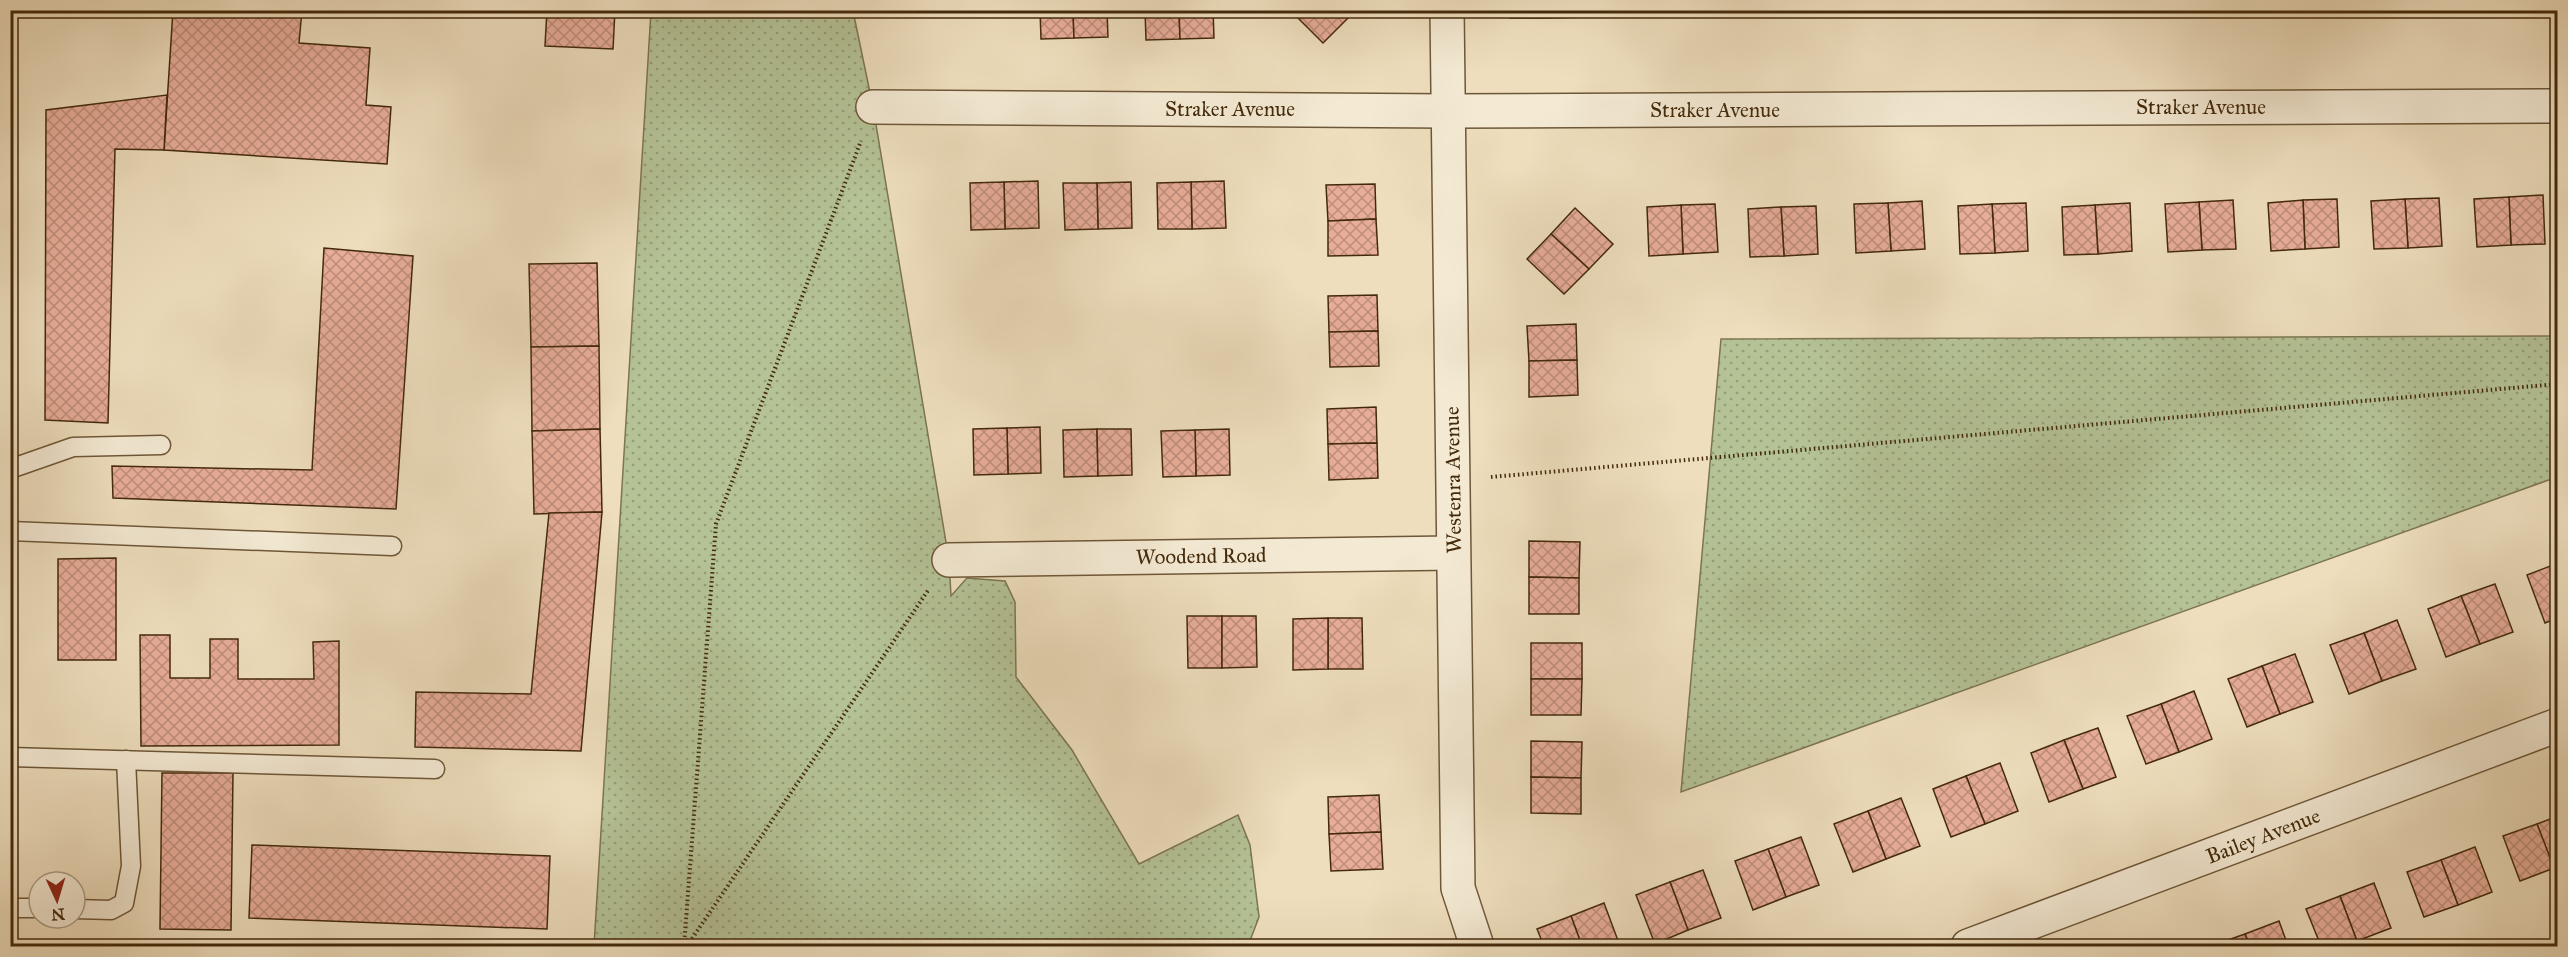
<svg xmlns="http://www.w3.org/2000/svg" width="2568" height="957" viewBox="0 0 2568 957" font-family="'IM FELL Great Primer',serif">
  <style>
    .grass { fill: url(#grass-dots); stroke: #7c7650; stroke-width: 1.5 }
    .building { fill: url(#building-cross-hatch); stroke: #432a0b; stroke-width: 1.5 }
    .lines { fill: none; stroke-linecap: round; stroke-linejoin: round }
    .lane-casing { stroke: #6e5738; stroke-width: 21 }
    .street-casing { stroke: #6e5738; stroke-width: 36 }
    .path { stroke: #432a0b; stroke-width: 4; stroke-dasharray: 1.5 3; stroke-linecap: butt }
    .lane { stroke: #f4ead4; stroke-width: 18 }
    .street { stroke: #f4ead4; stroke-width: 33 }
    .labels { text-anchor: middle; stroke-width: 4.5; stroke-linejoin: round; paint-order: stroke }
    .street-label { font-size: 21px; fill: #432a0b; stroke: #f4ead4 }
  </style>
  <defs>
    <pattern id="grass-dots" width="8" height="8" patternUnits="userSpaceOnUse" patternTransform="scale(1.5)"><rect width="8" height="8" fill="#b4c295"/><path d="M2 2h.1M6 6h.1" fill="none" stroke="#949e78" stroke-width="1.8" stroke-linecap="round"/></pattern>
    <pattern id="building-cross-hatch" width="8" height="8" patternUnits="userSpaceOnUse" patternTransform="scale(1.5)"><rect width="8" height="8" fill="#e8ad99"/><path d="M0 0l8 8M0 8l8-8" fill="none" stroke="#be8d7b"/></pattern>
  </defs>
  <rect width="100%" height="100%" fill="#eedebd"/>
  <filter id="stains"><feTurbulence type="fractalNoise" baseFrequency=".00333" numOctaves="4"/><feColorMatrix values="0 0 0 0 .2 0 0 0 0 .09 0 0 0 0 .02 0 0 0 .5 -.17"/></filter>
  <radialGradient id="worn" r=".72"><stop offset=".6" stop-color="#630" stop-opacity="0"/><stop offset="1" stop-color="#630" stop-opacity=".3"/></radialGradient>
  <g class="grass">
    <polygon points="651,11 853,11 873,107 949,560 951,596 967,578 1005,581 1015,602 1016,677 1072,750 1139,864 1238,815 1250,845 1259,917 1248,946 594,946"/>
    <polygon points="2557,336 2557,477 1681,792 1721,339"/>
  </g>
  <g class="building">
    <polygon points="173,10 302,10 299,43 370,48 366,105 391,107 387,164 164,150"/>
    <polygon points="547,10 615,10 613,49 545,46"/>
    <polygon points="1040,10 1073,10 1074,38 1041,39"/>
    <polygon points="1073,10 1107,10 1108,37 1074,38"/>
    <polygon points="1145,10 1179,10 1180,39 1146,40"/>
    <polygon points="1179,10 1213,10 1214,38 1180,39"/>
    <polygon points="1290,10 1342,10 1349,17 1323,43"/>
    <polygon points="1342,10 1356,10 1349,17"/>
    <rect x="1510" y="10" width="37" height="8"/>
    <polygon points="1547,10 1583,10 1583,17 1547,18"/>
    <rect x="1613" y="10" width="36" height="5"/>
    <polygon points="1649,10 1686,10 1686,14 1649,15"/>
    <rect x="1720" y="10" width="37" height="4"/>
    <polygon points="1757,10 1793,10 1793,13 1757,14"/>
    <polygon points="1821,10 1857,10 1857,12 1821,13"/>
    <rect x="1857" y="10" width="37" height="2"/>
    <polygon points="2027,10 2064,10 2064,14 2027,16"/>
    <polygon points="2064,10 2100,10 2101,14 2064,14"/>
    <polygon points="2235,10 2272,10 2272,12 2235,13"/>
    <polygon points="2272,10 2309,10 2309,11 2272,12"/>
    <rect x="2342" y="10" width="37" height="3"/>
    <polygon points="2379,10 2415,10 2415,12 2379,13"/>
    <polygon points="167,95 164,150 115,149 108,423 45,420 46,110"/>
    <polygon points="1038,181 1039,228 1005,229 1004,182"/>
    <polygon points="1224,181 1226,228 1192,229 1191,182"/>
    <polygon points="1004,182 1005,229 971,230 970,183"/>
    <polygon points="1131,182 1132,228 1098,229 1097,183"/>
    <polygon points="1191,182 1192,229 1158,229 1157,183"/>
    <polygon points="1063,183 1097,183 1098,229 1065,230"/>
    <polygon points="1375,184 1376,219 1328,221 1326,185"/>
    <polygon points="2543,195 2545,244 2511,245 2509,197"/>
    <polygon points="2509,197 2511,245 2477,247 2474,199"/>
    <polygon points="2439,198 2442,246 2408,248 2405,199"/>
    <polygon points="2337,199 2339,247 2305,249 2303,200"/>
    <polygon points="2405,199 2408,248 2374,249 2371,201"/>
    <polygon points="2233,200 2236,249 2202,250 2199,202"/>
    <polygon points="2303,200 2305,249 2271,251 2268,203"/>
    <polygon points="1922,201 1925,249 1891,251 1888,203"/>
    <polygon points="2199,202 2202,250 2168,252 2165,204"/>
    <polygon points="1888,203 1891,251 1856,253 1854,204"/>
    <polygon points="2026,203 2028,251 1995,253 1992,204"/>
    <polygon points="2130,203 2132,251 2098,254 2095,205"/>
    <polygon points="1715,204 1718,252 1683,254 1681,205"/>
    <polygon points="1992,204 1995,253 1960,254 1958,206"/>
    <polygon points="1681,205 1683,254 1649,256 1647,207"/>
    <polygon points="2095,205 2098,254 2064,255 2062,207"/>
    <polygon points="1816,206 1818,254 1784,256 1781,207"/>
    <polygon points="1781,207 1784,256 1750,257 1748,209"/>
    <polygon points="1575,208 1613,244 1589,269 1551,234"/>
    <polygon points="1376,219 1378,255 1328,256 1328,221"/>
    <polygon points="1551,234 1589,269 1564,294 1527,259"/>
    <polygon points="324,248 413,256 396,509 113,498 112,466 312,470"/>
    <polygon points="597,263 599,346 531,347 529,264"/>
    <polygon points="1377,295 1378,331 1329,332 1328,296"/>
    <polygon points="1576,324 1577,360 1529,361 1527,326"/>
    <polygon points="1378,331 1379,366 1330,367 1329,332"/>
    <polygon points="599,346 600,429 532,431 531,347"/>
    <polygon points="1577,360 1578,395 1529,397 1529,361"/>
    <polygon points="1376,407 1377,443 1328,444 1327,409"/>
    <polygon points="1040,427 1041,473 1008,474 1007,428"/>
    <polygon points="1007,428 1008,474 974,475 973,429"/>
    <polygon points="600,429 602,512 534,514 532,431"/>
    <polygon points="1097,429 1098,476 1064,477 1063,430"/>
    <polygon points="1097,429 1131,429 1132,475 1098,476"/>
    <polygon points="1229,429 1230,475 1196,476 1195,430"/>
    <polygon points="1195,430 1196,476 1163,477 1161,431"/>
    <polygon points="1377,443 1378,478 1329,480 1328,444"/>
    <polygon points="602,512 581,751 415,747 416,692 531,694 549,513"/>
    <polygon points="1529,541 1580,542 1579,578 1529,577"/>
    <polygon points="116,558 116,660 58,660 58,559"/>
    <polygon points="2558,563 2558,618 2545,623 2527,575"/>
    <polygon points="1529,577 1579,578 1579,614 1529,614"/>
    <polygon points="2495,584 2513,632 2480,644 2461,596"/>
    <polygon points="2461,596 2480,644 2446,657 2428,609"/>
    <polygon points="1187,616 1222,616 1222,668 1188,668"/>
    <polygon points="1222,616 1256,616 1257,667 1222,668"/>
    <polygon points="1328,618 1362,618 1363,669 1328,669"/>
    <polygon points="1328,618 1328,669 1293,670 1293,619"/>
    <polygon points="2397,620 2416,669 2382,681 2364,633"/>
    <polygon points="2364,633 2382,681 2349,694 2330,645"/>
    <polygon points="140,635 170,635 170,678 210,678 210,639 238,639 238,679 314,679 313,642 339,641 339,745 141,746"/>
    <rect x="1531" y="643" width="51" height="36"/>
    <polygon points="2295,654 2313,702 2280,714 2262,666"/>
    <polygon points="2262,666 2280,714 2247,727 2228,679"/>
    <polygon points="1531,679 1582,679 1581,715 1531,715"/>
    <polygon points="2194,691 2212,739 2179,752 2161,704"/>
    <polygon points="2161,704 2179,752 2146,764 2127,716"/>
    <polygon points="2098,728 2116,777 2083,789 2064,740"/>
    <polygon points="2064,740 2083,789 2049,802 2031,753"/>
    <polygon points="1531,741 1582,742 1581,778 1531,777"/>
    <polygon points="2000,763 2018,811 1985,824 1966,776"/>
    <polygon points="162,773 233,773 231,930 160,929"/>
    <polygon points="1966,776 1985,824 1951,837 1933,789"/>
    <polygon points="1531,777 1581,778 1581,814 1531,813"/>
    <polygon points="1379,795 1381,832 1329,834 1328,797"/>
    <polygon points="1901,798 1920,846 1886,859 1868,811"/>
    <polygon points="1868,811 1886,859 1853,872 1834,824"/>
    <polygon points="2558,816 2558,867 2554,868 2537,824"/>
    <polygon points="2537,824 2554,868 2520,881 2503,836"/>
    <polygon points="1381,832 1383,869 1331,871 1329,834"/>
    <polygon points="1801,837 1819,885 1786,897 1768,849"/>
    <polygon points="252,845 550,856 547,929 249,918"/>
    <polygon points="2475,847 2492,892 2458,905 2441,860"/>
    <polygon points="1768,849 1786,897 1753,910 1735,861"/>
    <polygon points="2441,860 2458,905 2424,917 2407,872"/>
    <polygon points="1703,870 1721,918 1688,930 1670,882"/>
    <polygon points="1670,882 1688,930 1655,944 1636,895"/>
    <polygon points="2374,883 2391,928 2357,941 2340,896"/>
    <polygon points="2340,896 2357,941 2342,946 2321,946 2306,909"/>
    <polygon points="1604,903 1620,946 1582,946 1571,916"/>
    <polygon points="1571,916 1582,946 1544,946 1537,929"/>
    <polygon points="2279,921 2288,946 2250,946 2245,934"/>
    <polygon points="2245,934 2250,946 2211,946"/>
  </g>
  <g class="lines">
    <g class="lane-casing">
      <g id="lane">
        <polyline points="10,469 73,447 161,445"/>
        <polyline points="10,531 392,546"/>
        <polyline points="10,757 435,769"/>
        <polyline points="10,908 39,908"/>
        <polyline points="75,909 111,910 124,903 131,866 126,760"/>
      </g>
    </g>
    <g class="street-casing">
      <g id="street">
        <polyline points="1447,10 1458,888 1477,946"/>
        <polyline points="873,107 1448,111 2558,106"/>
        <polyline points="949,560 1453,553"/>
        <polyline points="1968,946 2558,725"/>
      </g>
    </g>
    <g class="path">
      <polyline points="1491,477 2558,384"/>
      <polyline points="684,946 716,524 861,141"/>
      <polyline points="687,946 929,589"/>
    </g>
    <use href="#lane" class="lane"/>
    <use href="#street" class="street"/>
  </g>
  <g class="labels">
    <g class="street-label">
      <text x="2201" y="114">Straker Avenue</text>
      <text x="1230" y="116">Straker Avenue</text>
      <text x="1715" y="117">Straker Avenue</text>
      <text transform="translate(1453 480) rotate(-91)" y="7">Westenra Avenue</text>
      <text transform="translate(1201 556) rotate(-1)" y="7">Woodend Road</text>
      <text transform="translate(2263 836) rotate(-21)" y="7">Bailey Avenue</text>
    </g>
  </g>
  <rect width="2568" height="957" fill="none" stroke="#eedebd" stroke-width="36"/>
  <rect x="12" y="12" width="2544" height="933" fill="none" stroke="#432a0b" stroke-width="3"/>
  <rect x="18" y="18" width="2532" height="921" fill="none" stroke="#432a0b" stroke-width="1.5"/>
  <g transform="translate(57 900) rotate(176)"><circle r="28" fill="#f4ead4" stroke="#ad9d84" stroke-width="1.5"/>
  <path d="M0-4.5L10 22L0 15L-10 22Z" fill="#8f2418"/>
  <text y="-9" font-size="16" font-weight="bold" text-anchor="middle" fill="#432a0b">N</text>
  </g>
  <rect width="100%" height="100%" filter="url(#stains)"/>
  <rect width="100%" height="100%" fill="url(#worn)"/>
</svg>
